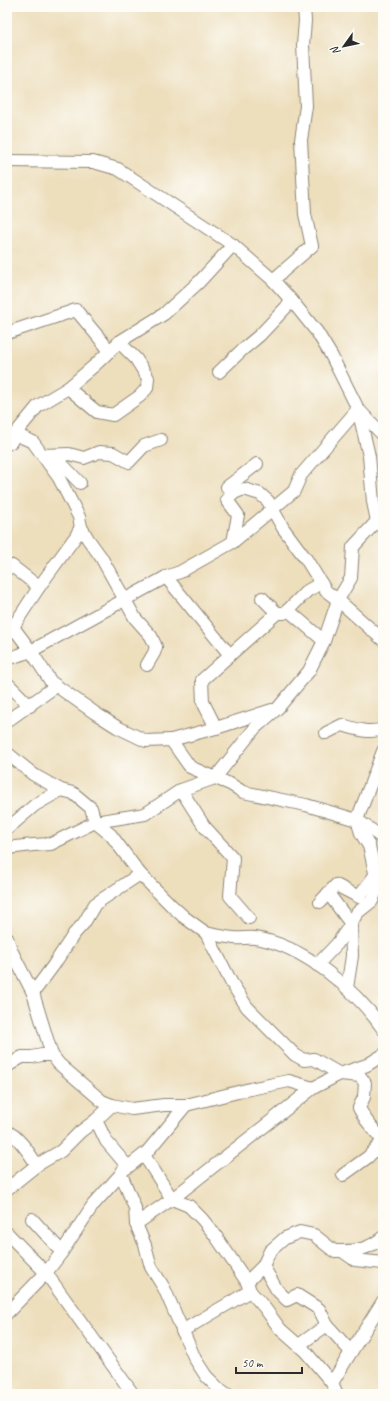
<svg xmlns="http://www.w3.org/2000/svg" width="390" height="1401" viewBox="0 0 390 1401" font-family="Caveat,sans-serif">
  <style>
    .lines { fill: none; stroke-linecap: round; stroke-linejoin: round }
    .minor-casing { stroke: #8c8474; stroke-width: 14 }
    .minor { stroke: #fff; stroke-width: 12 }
  </style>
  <rect width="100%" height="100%" fill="#fdfcf7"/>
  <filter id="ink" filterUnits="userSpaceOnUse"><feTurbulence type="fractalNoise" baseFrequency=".025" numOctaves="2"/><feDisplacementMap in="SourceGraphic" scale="8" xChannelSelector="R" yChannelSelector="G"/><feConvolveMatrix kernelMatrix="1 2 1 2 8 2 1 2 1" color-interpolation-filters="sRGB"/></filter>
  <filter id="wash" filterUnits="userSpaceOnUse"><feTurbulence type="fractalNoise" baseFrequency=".012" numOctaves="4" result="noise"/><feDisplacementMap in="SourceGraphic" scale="16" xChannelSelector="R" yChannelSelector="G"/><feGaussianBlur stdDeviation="0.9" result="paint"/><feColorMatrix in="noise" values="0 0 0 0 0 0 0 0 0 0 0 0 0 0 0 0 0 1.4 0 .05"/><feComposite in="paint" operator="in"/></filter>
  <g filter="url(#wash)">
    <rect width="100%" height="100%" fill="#eddebc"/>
  </g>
  <g filter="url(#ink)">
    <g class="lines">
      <g class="minor-casing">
        <g id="minor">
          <polyline points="7,161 93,162 118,169 233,245 273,280 292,301 317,332 331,355 358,409 369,456 373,502 377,521 382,526"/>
          <polyline points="273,280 312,246 305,214 301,140 306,106 303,45 305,21 304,7"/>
          <polyline points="7,333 76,310 110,351"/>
          <polyline points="219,372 242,350 260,335 292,301"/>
          <polyline points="68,388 97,412 113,415 140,396 147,388 148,378 136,359 119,342"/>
          <polyline points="15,434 38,406 68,388 95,365 119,342 164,314 199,282 233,245"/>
          <polyline points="7,444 11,442 15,434 33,442 59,478 79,517 81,527 88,539 101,557 135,618 151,636 156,647 154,653 147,665"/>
          <polyline points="43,455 69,454 84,458 99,452 113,453 129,462 144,446 161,440"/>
          <polyline points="49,464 58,460 80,483"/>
          <polyline points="234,493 227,487 257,464"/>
          <polyline points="233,542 238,515 227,500 234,493 244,489 260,494 268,501 283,528 306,559 326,591 338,600 383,640"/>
          <polyline points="7,569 12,566 39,587"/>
          <polyline points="166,577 230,655"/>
          <polyline points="262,598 277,613 284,613 288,610 324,641"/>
          <polyline points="288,610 307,591 321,583"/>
          <polyline points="13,627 39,587 76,536 81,527"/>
          <polyline points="7,634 13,627 31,651 51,682 95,713 117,727 146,741 171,740 190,767 215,778 255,728 278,708 309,671 324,641 338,600 351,578 353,547 377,521"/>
          <polyline points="7,659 31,651 166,577 180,572 233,542 294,491 301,475 358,409 383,435"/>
          <polyline points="7,683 30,706"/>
          <polyline points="7,721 56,686"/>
          <polyline points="216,728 203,702 202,680 277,613"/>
          <path d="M326 733 342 725C356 729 369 734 383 729"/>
          <polyline points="171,740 216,728 272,710"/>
          <polyline points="7,753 34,775 61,790 73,793 91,808 95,822 111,835 140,874 172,906 184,917 206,933 231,982 247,1007 295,1055 304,1060 314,1059 340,1074 360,1076 365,1083 364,1097 359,1108 366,1120 383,1141"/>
          <polyline points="181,790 204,826 233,858 230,896 249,918"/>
          <polyline points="7,829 35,805 61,790"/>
          <polyline points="7,848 33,845 51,844 95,822 145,814 181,790 215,778 230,784 243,792 306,805 357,820 380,836 383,836"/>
          <polyline points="328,893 351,924 352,956 347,988"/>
          <polyline points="320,902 336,885 359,897 375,875 383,870"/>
          <path d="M206 933C215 935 225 937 234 938 241 939 248 937 255 938 303 945 356 990 383 1029"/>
          <polyline points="7,938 12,952 33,993 52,1055 59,1064 102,1101 112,1105 132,1109 164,1105 186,1105 250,1089 289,1081 313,1088"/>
          <polyline points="317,965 337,944 351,924 357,913 372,901 378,886 369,846 361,833 357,820 383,751"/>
          <polyline points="33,993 53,966 74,934 84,923 95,904 140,874"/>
          <polyline points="7,1064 9,1065 22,1057 32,1057 42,1055 52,1055"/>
          <polyline points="96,1120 106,1141 128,1167 123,1170 121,1174 135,1208 136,1224 145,1245 151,1267 164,1288 195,1359 206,1376 218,1388 227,1394"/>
          <path d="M7 1132C18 1135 31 1156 37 1165"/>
          <polyline points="144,1155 172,1199 189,1206 202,1219 215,1235 247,1282 250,1291 264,1307 280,1329 305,1351 332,1383 337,1394"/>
          <polyline points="128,1167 147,1152 186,1105"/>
          <polyline points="343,1175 368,1157 383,1141"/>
          <polyline points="7,1189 37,1165 61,1151 80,1132 96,1120 112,1105"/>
          <polyline points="32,1219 62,1252"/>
          <polyline points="136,1224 172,1199 313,1088 340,1074 367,1065 383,1055"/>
          <polyline points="7,1233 46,1273 133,1394"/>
          <path d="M342 1251C359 1251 370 1248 383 1237"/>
          <polyline points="263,1266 277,1290 287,1300 297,1295 319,1309 327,1325 351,1352"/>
          <polyline points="247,1282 263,1266 270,1251 285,1238 300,1232 314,1235 334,1251 342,1251 355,1260 383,1263"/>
          <polyline points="7,1313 46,1273 62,1252 93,1205 121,1174"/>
          <polyline points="182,1331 250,1291"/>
          <polyline points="299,1345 327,1325"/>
          <polyline points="332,1383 351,1352 383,1301"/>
        </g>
      </g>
      <use href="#minor" class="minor"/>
    </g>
  </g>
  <rect width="390" height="1401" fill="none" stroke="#fdfcf7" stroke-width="24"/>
  <g transform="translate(344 46) rotate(237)" stroke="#fdfcf7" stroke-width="3" paint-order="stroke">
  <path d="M0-3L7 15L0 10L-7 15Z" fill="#2b2b2b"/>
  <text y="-6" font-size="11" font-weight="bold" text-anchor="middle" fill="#2b2b2b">N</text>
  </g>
  <path d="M236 1367v6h66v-6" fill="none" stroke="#2b2b2b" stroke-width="2"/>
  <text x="242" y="1367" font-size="12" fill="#2b2b2b" stroke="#fdfcf7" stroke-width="3" paint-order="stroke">50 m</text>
</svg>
